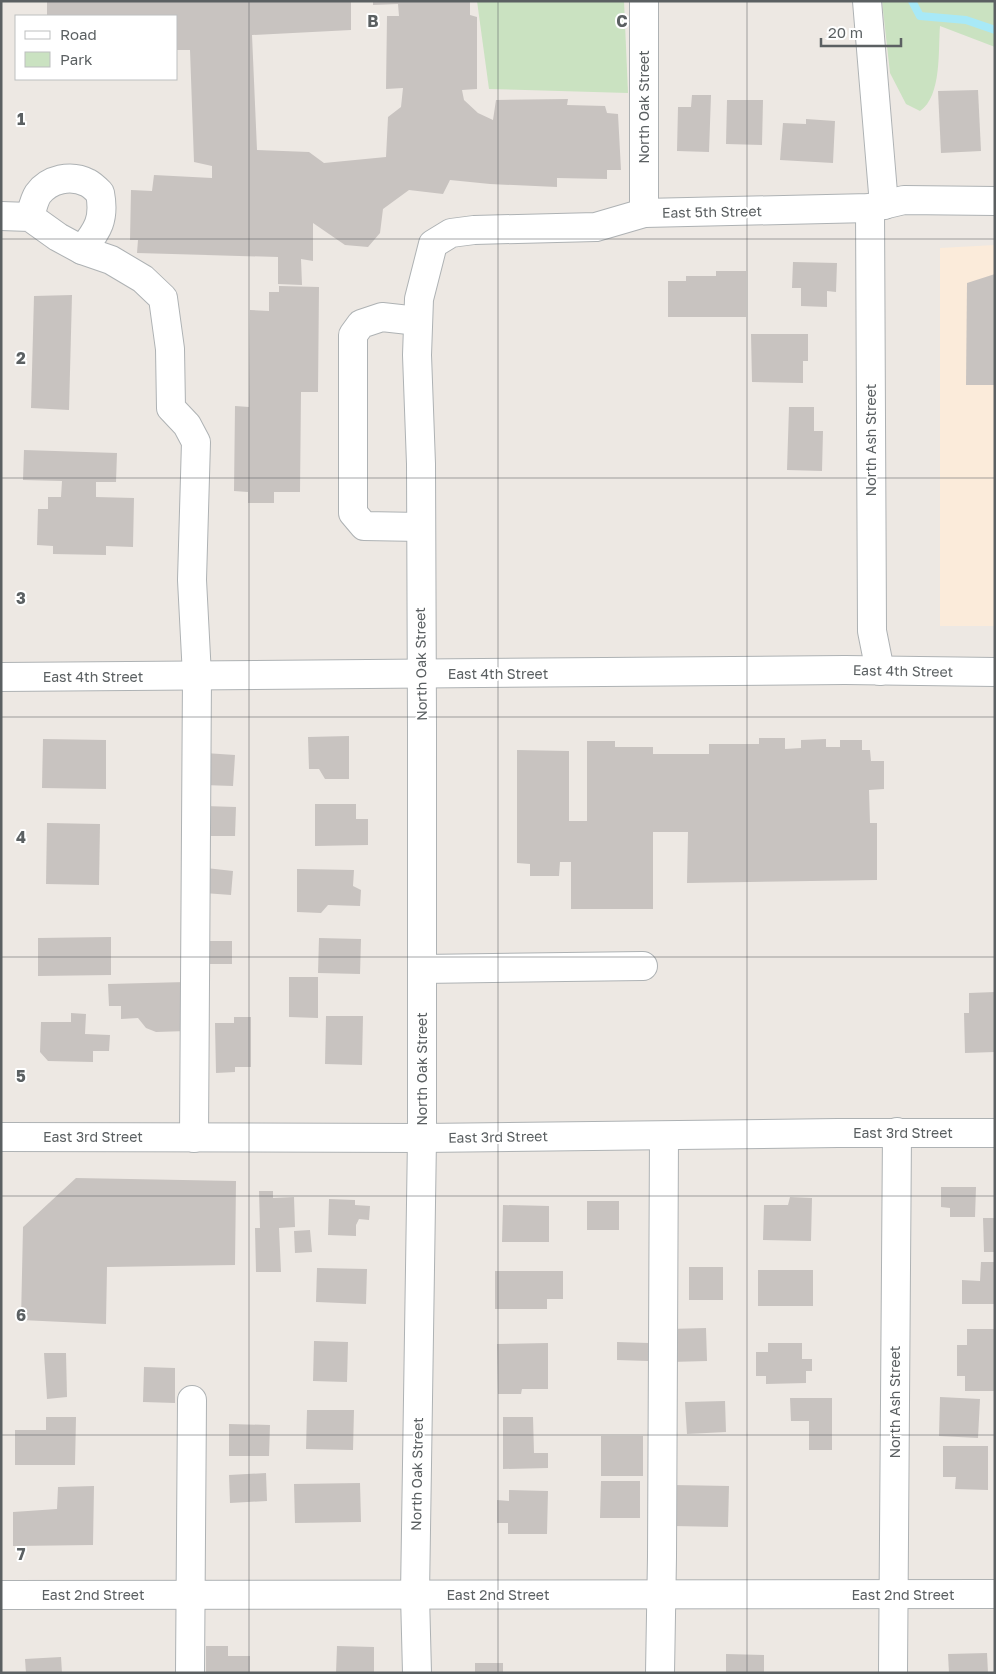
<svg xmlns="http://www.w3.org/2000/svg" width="996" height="1674" viewBox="0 0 996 1674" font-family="'Golos Text',sans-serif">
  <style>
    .commercial { fill: #fbebda }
    .green { fill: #cae2c1 }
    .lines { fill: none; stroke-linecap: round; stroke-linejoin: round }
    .stream { stroke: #a8e9f7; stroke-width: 8 }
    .building { fill: #c8c3c0 }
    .minor-casing { stroke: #aeb2b4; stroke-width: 30 }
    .minor { stroke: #fff; stroke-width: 28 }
    .grid { fill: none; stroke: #5b6062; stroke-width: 1; stroke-opacity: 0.55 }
    .labels { text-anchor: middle; stroke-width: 4; stroke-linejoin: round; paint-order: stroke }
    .street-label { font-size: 14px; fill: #5b6062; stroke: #fff }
    .grid-label { font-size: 16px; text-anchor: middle; font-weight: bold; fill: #5b6062; stroke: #fff; stroke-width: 4; stroke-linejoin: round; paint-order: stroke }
  </style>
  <rect width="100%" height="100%" fill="#ede8e3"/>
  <polygon class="commercial" points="995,245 995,626 940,626 940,248"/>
  <g class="green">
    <polygon points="477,1 624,1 628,93 489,89"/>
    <path d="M882 1H995V47L940 26C938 49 942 96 920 111L906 104 890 73Z"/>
  </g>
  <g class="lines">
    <polyline class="stream" points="912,1 920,16 966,20 995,30"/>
  </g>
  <g class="building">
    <polygon points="47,1 351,1 351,30 252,35 257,150 309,152 324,163 386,157 388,117 401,107 403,88 386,89 387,16 399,16 398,4 373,5 373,1 470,1 470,15 477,17 477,89 462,90 464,100 478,113 493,120 496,100 568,99 567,105 605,106 607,113 618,114 621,170 607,170 607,179 557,178 557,187 490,184 450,180 443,194 409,190 383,209 380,233 368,247 345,245 313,223 313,261 301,259 302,285 278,284 278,257 137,253 138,240 130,240 131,190 152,191 154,175 212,178 212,166 194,162 190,50 176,50 176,16 47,16"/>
    <polygon points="978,90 981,151 941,153 938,91"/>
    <polygon points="692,95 711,95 709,152 677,151 678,107 691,107"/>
    <polygon points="727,100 763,100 762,145 726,144"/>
    <polygon points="806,119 835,121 833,163 780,160 783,123 806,124"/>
    <polygon points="793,262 837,263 836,292 827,291 827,307 801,306 801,288 792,288"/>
    <polygon points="716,271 746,271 746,317 668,317 668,281 686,281 686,276 716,276"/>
    <polygon points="995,274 995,385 966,385 967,283"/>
    <polygon points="279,286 319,287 318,392 301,392 300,492 274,492 274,503 248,503 248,492 234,491 235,406 249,407 250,310 269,311 269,292 279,292"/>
    <polygon points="72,295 69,410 31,408 34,296"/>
    <polygon points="751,334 808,334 808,361 803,361 803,383 752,382"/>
    <polygon points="789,407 814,407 814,431 823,431 822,471 787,470"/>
    <polygon points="24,450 117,453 116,482 96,482 96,497 134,498 133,547 106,546 106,555 53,554 53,546 37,545 38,509 48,509 48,497 61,497 62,481 23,480"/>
    <polygon points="349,736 349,779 325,779 319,769 309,769 308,737"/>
    <polygon points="759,738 785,738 785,749 801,748 801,740 826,739 826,747 840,747 840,740 862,740 862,750 870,750 871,761 884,761 884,789 869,790 870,823 877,823 877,880 687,883 688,832 653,832 653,909 571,909 571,862 560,862 559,876 530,876 530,864 517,863 517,750 569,751 569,821 587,821 587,741 615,741 615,747 653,747 653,754 709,754 709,744 759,744"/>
    <polygon points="43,739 106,740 106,789 42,788"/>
    <polygon points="205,753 235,755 233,786 203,785"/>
    <polygon points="315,804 356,804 356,819 368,819 368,845 315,846"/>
    <polygon points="205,806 236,807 235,836 205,836"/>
    <polygon points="47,823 100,824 99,885 46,884"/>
    <polygon points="206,868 233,871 231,895 204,893"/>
    <polygon points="297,869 354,870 353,886 361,890 360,906 328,905 321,913 297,912"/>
    <polygon points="111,937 111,975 38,976 38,938"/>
    <polygon points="319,938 361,939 360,974 318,973"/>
    <rect x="203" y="941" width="29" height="23"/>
    <polygon points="289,977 318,977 318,1018 289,1017"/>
    <polygon points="186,982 187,1031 156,1032 146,1028 138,1018 121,1019 121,1006 109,1006 108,984"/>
    <polygon points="995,992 995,1052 965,1053 964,1013 969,1013 969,993"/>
    <polygon points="71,1013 86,1014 85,1034 110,1035 109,1051 93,1051 93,1062 48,1061 40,1052 41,1022 71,1022"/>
    <polygon points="326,1016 363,1016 362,1065 325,1064"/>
    <polygon points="234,1017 251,1017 251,1067 235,1067 235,1072 216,1073 215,1023 234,1023"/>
    <polygon points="76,1178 236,1181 235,1265 107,1267 106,1324 21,1320 23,1227"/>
    <polygon points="941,1187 976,1187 975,1217 950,1217 950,1208 941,1207"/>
    <polygon points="259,1191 273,1191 273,1198 294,1197 295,1227 279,1228 281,1272 256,1272 255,1228 260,1228"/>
    <polygon points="790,1197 812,1198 811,1241 763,1240 764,1205 788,1205"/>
    <polygon points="329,1199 355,1200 355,1205 370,1206 369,1220 359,1219 356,1225 356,1236 328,1235"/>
    <rect x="587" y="1201" width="32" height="29"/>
    <polygon points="503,1205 549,1206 549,1242 502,1242"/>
    <polygon points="983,1218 995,1218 995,1252 984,1252"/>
    <polygon points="310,1230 312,1252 295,1253 294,1231"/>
    <polygon points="981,1262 995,1262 995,1304 962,1304 962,1280 980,1281"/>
    <rect x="689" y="1267" width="34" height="33"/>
    <polygon points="317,1268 367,1269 366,1304 316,1302"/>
    <rect x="758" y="1270" width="55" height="36"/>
    <polygon points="495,1271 563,1271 563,1299 547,1299 547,1309 495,1309"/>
    <polygon points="706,1328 707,1361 670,1362 668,1329"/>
    <polygon points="967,1329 995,1329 995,1391 965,1391 965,1376 957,1376 957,1345 967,1345"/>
    <polygon points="314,1341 348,1342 347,1382 313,1381"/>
    <polygon points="617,1342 649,1343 648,1361 617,1360"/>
    <polygon points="548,1343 548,1389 522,1389 521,1394 498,1394 497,1344"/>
    <polygon points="768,1343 802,1343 802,1359 812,1359 812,1371 806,1371 806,1383 766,1384 766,1376 756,1376 756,1352 768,1352"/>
    <polygon points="44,1353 66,1353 67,1397 47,1399"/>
    <polygon points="144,1367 175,1368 175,1403 143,1402"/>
    <polygon points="940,1397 980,1399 978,1438 939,1436"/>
    <polygon points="790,1398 832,1398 832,1450 809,1450 809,1421 791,1421"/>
    <polygon points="725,1401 726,1432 687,1434 685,1402"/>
    <polygon points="307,1410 354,1410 353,1450 306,1449"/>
    <polygon points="46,1417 76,1417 75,1465 15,1465 15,1430 46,1430"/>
    <polygon points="503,1417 533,1417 534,1453 548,1453 548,1468 503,1469"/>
    <polygon points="229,1424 270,1425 269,1456 229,1456"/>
    <rect x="601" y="1436" width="42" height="40"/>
    <polygon points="943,1446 988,1446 988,1490 955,1489 956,1477 943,1477"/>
    <polygon points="266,1473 267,1501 230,1503 229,1475"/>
    <polygon points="601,1481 640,1481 640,1518 600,1518"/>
    <polygon points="360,1483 361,1522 295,1523 294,1484"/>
    <polygon points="673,1485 729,1486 728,1527 672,1526"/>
    <polygon points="94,1486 93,1545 13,1546 13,1512 57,1509 58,1487"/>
    <polygon points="509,1490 548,1491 547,1534 508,1534 508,1523 497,1523 497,1500 509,1501"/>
    <polygon points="206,1646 228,1646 228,1656 250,1656 250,1673 206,1673"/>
    <polygon points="337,1646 374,1647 374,1673 336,1673"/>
    <polygon points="987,1653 988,1673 949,1673 948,1654"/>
    <polygon points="726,1654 764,1655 764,1673 726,1673"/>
    <polygon points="61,1657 62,1673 26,1673 25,1659"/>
    <rect x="475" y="1663" width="28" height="10"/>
  </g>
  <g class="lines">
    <g class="minor-casing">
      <g id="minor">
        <polyline points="867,1 884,205"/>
        <polyline points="870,208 872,631 880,671"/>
        <polyline points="644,213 644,1"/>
        <polyline points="1,216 30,217 58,237 82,250 111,260 143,279 163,298 170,349 171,408 187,425 196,442 192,580 197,676 194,1138"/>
        <path d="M30 217C32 210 34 200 38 194 49 179 71 174 88 183 92 185 97 190 100 193 105 219 98 230 82 250"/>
        <polyline points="418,321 382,317 361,324 353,335 353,513 364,526 421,527"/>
        <polyline points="1,677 845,670 995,672"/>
        <polyline points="422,969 643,966"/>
        <polyline points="1,1137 422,1138 838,1133 995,1133"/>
        <polyline points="1,1595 995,1594"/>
        <polyline points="190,1673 192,1400"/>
        <polyline points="417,1673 415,1595 422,1138 422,726 421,464 417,355 419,299 433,244 451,233 474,230 596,227 644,213 870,208 904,200 995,201"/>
        <polyline points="660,1673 662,1557 664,1136"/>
        <polyline points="893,1673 897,1132"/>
      </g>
    </g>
    <use href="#minor" class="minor"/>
  </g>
  <path class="grid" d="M249 1V1673M498 1V1673M747 1V1673M1 239H995M1 478H995M1 717H995M1 957H995M1 1196H995M1 1435H995"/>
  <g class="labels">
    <g class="street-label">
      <text transform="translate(644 107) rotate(-90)" y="5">North Oak Street</text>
      <text transform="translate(712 212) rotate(-1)" y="5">East 5th Street</text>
      <text transform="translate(871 440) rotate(-90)" y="5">North Ash Street</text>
      <text transform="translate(421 664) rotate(-91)" y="5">North Oak Street</text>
      <text transform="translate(903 671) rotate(1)" y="5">East 4th Street</text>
      <text x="498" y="679">East 4th Street</text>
      <text x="93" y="682">East 4th Street</text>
      <text transform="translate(422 1069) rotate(-90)" y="5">North Oak Street</text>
      <text x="903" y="1138">East 3rd Street</text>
      <text x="93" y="1142">East 3rd Street</text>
      <text transform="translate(498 1137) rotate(-1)" y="5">East 3rd Street</text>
      <text transform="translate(895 1402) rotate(-90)" y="5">North Ash Street</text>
      <text transform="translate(417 1474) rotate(-89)" y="5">North Oak Street</text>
      <text x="93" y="1600">East 2nd Street</text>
      <text x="498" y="1600">East 2nd Street</text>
      <text x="903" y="1600">East 2nd Street</text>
    </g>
  </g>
  <g class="grid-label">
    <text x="373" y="27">B</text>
    <text x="622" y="27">C</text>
    <text x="21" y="125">1</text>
    <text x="21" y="364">2</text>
    <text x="21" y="604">3</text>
    <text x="21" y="843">4</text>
    <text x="21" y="1082">5</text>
    <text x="21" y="1321">6</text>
    <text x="21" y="1560">7</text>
  </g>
  <rect width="996" height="1674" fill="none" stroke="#5b6062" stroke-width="5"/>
  <rect x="15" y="15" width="162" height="65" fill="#ffffff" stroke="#bdbfc0"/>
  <rect x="25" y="31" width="25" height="8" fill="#ffffff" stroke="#bdbfc0"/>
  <text x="60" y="40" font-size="15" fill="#5b6062">Road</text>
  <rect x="25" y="52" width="25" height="15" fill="#cae2c1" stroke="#bdbfc0"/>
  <text x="60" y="65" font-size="15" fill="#5b6062">Park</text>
  <path d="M821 38v8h80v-8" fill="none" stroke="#5b6062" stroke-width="2.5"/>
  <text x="828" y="38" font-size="15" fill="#5b6062" stroke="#ffffff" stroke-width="4" paint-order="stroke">20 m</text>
</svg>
